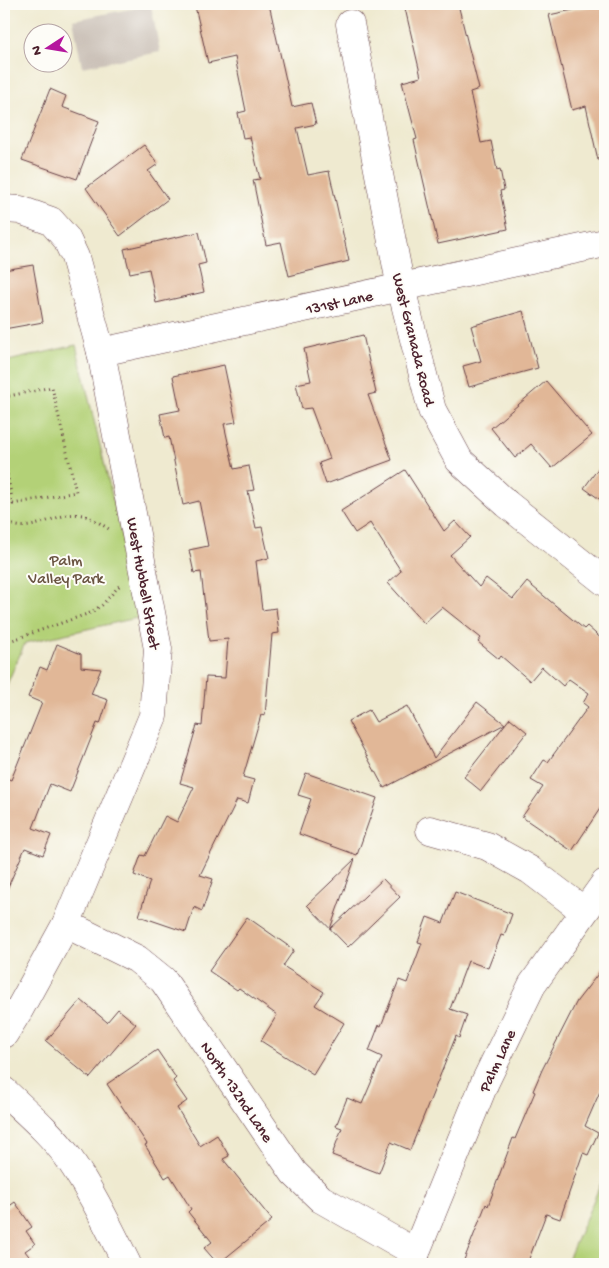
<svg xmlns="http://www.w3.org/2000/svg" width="609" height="1268" viewBox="0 0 609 1268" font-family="'Gochi Hand',sans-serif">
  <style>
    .industrial { fill: #ccc2b9 }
    .green { fill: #b3d177; stroke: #7e7851 }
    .building { fill: #e1b797 }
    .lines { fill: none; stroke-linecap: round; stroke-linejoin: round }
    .minor-casing { stroke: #633d44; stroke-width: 29 }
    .path { stroke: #633d44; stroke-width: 3; stroke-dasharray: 1 4; stroke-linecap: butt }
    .minor { stroke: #fff; stroke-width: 28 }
    .labels { text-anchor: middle; stroke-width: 4; stroke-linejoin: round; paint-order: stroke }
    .street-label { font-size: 16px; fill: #4a1f2b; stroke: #fdfcf7 }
    .park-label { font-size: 16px; fill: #6a5442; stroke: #fdfcf7 }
  </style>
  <rect width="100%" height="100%" fill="#fdfcf7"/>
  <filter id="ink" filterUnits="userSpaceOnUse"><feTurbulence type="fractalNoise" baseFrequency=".02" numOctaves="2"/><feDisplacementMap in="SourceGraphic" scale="10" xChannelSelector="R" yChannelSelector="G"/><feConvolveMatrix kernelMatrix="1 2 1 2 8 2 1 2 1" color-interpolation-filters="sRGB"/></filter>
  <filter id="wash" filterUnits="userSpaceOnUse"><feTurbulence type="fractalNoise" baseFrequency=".0096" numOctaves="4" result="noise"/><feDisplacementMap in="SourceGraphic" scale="20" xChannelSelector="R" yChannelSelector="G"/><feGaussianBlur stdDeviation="1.12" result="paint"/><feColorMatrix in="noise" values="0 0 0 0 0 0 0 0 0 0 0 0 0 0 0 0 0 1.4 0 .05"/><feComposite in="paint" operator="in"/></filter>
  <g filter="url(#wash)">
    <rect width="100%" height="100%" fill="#efead0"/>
    <polygon class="industrial" points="151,5 160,52 82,67 73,20"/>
    <g class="green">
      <polygon points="76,345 141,617 25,643 4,691 4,362"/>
      <polygon points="605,1174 605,1264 566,1264"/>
    </g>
    <g id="blocks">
      <g class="building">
        <polygon points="206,4 269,4 292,107 311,103 316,124 297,128 308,175 329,171 349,261 289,276 281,242 266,245 253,180 260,179 250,137 243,138 238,113 246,111 235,57 208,63 195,6"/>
        <polygon points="404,4 458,4 479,89 470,92 481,143 491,141 497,170 500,169 504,190 500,191 508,229 438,244 414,140 417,139 402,82 421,77"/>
        <polygon points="601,4 605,4 605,159 598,160 586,106 572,110 549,15"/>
        <polygon points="50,89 66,96 62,107 99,121 77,179 22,160"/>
        <polygon points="144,145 158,164 148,171 168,199 120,236 86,188"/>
        <polygon points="199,232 206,263 198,265 204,292 156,303 149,269 130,273 124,249"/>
        <polygon points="33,265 43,322 4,329 4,270"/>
        <polygon points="523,311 538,368 469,387 463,366 481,361 471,326"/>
        <polygon points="363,335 376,393 368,395 392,460 326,484 319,463 330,459 311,408 302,409 296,384 311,381 304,349"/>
        <polygon points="224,365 236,422 224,424 234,469 249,466 254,490 248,491 256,528 262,527 269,558 256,561 262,610 276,608 279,633 272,634 265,716 261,715 243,777 254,780 248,803 237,800 200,875 213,879 202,911 194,907 186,932 139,916 150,881 134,875 141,855 145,856 165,816 177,822 194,787 180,783 197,725 202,726 206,677 225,678 228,639 209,641 201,572 194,573 189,550 208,546 199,501 183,505 169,437 165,438 160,414 180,410 173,376"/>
        <polygon points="546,381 592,435 552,468 531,444 515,458 491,428"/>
        <polygon points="605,459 605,503 584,488"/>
        <polygon points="405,470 444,531 455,521 470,537 450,555 479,587 486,578 513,599 527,582 584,629 587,626 605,642 605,801 572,851 522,817 543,787 531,780 544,760 548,762 588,707 583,703 589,693 569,679 563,686 542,667 530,681 501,656 499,659 478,642 481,638 442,607 424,623 388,583 401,571 370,523 355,533 341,511"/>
        <polygon points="57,644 81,654 81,667 101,669 91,694 108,700 100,724 97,723 70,792 50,784 33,828 51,835 43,855 25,848 4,896 4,777 11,780 42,703 28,697 40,667 47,670"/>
        <polygon points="477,702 505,724 384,788 348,721 369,710 376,722 407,706 434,758"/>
        <polygon points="510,718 527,732 481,791 464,777"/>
        <polygon points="306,773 377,798 357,855 299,834 311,799 298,795"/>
        <polygon points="355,859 330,929 383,879 400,897 348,947 307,905"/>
        <polygon points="455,892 512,914 504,936 501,935 488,968 468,961 450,1009 467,1015 459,1038 456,1036 410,1150 391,1142 379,1173 332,1155 342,1128 336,1126 347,1098 362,1104 382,1057 369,1051 379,1025 381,1026 399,980 407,983 422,943 418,942 427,917 443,923"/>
        <polygon points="247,917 294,950 283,966 324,992 315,1005 344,1023 313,1074 261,1041 277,1015 239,988 237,990 209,971"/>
        <polygon points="605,965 605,1080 585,1126 598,1133 588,1155 583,1153 560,1219 546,1214 527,1264 477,1264 464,1260 486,1204 488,1206 513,1138 515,1139 535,1092 533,1091 542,1070 577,1001"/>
        <polygon points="81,1000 107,1022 118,1009 136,1024 90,1078 46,1041"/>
        <polygon points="157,1050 176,1078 173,1081 187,1101 177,1108 200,1146 217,1135 229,1156 223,1159 272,1220 218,1264 204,1248 212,1242 188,1212 191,1209 170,1175 165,1178 145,1145 147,1144 107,1084"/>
        <polygon points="15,1202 32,1227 26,1231 35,1244 25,1251 35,1264 4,1264 4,1210"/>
      </g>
    </g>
  </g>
  <g filter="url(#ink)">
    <use href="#blocks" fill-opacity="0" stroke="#633d44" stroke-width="1"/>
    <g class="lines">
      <g class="minor-casing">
        <g id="minor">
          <polyline points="350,24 401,288 432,410 459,460 507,504 605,582"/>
          <polyline points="4,209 20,210 51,221 66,238 75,257 101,352 158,649 153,716 66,924 19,1010 4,1034"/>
          <polyline points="101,352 605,243"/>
          <polyline points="430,830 487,846 530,870 584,911"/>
          <polyline points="66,924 137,959 163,980 294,1173 321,1199 416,1253"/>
          <path d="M4 1091C26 1112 50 1132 68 1157 91 1190 109 1228 127 1264"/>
          <polyline points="411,1264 485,1082 532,985 605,883"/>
        </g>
      </g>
      <g class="path">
        <polyline points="4,397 52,387 76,492 13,504 4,458"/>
        <path d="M4 520C30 539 54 510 82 515 91 517 101 524 109 529"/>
        <polyline points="4,643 90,613 102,605 121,584"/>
      </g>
      <use href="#minor" class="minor"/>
    </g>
  </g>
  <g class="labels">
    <g class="street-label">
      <text transform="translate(339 301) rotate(-12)" y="6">131st Lane</text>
      <text transform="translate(415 339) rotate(76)" y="6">West Granada Road</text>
      <text transform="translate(145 583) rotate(80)" y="6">West Hubbell Street</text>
      <text transform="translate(496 1060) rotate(-65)" y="6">Palm Lane</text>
      <text transform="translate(238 1091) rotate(56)" y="6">North 132nd Lane</text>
    </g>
    <g class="park-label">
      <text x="66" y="565">Palm<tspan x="66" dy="18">Valley Park</tspan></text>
    </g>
  </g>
  <rect width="609" height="1268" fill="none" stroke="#fdfcf7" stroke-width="20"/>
  <g transform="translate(48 48) rotate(258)"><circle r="24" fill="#fdfcf7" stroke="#b5a4a5"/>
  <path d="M0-4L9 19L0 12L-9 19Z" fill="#b5179e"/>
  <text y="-8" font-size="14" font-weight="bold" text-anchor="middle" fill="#4a1f2b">N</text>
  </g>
</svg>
